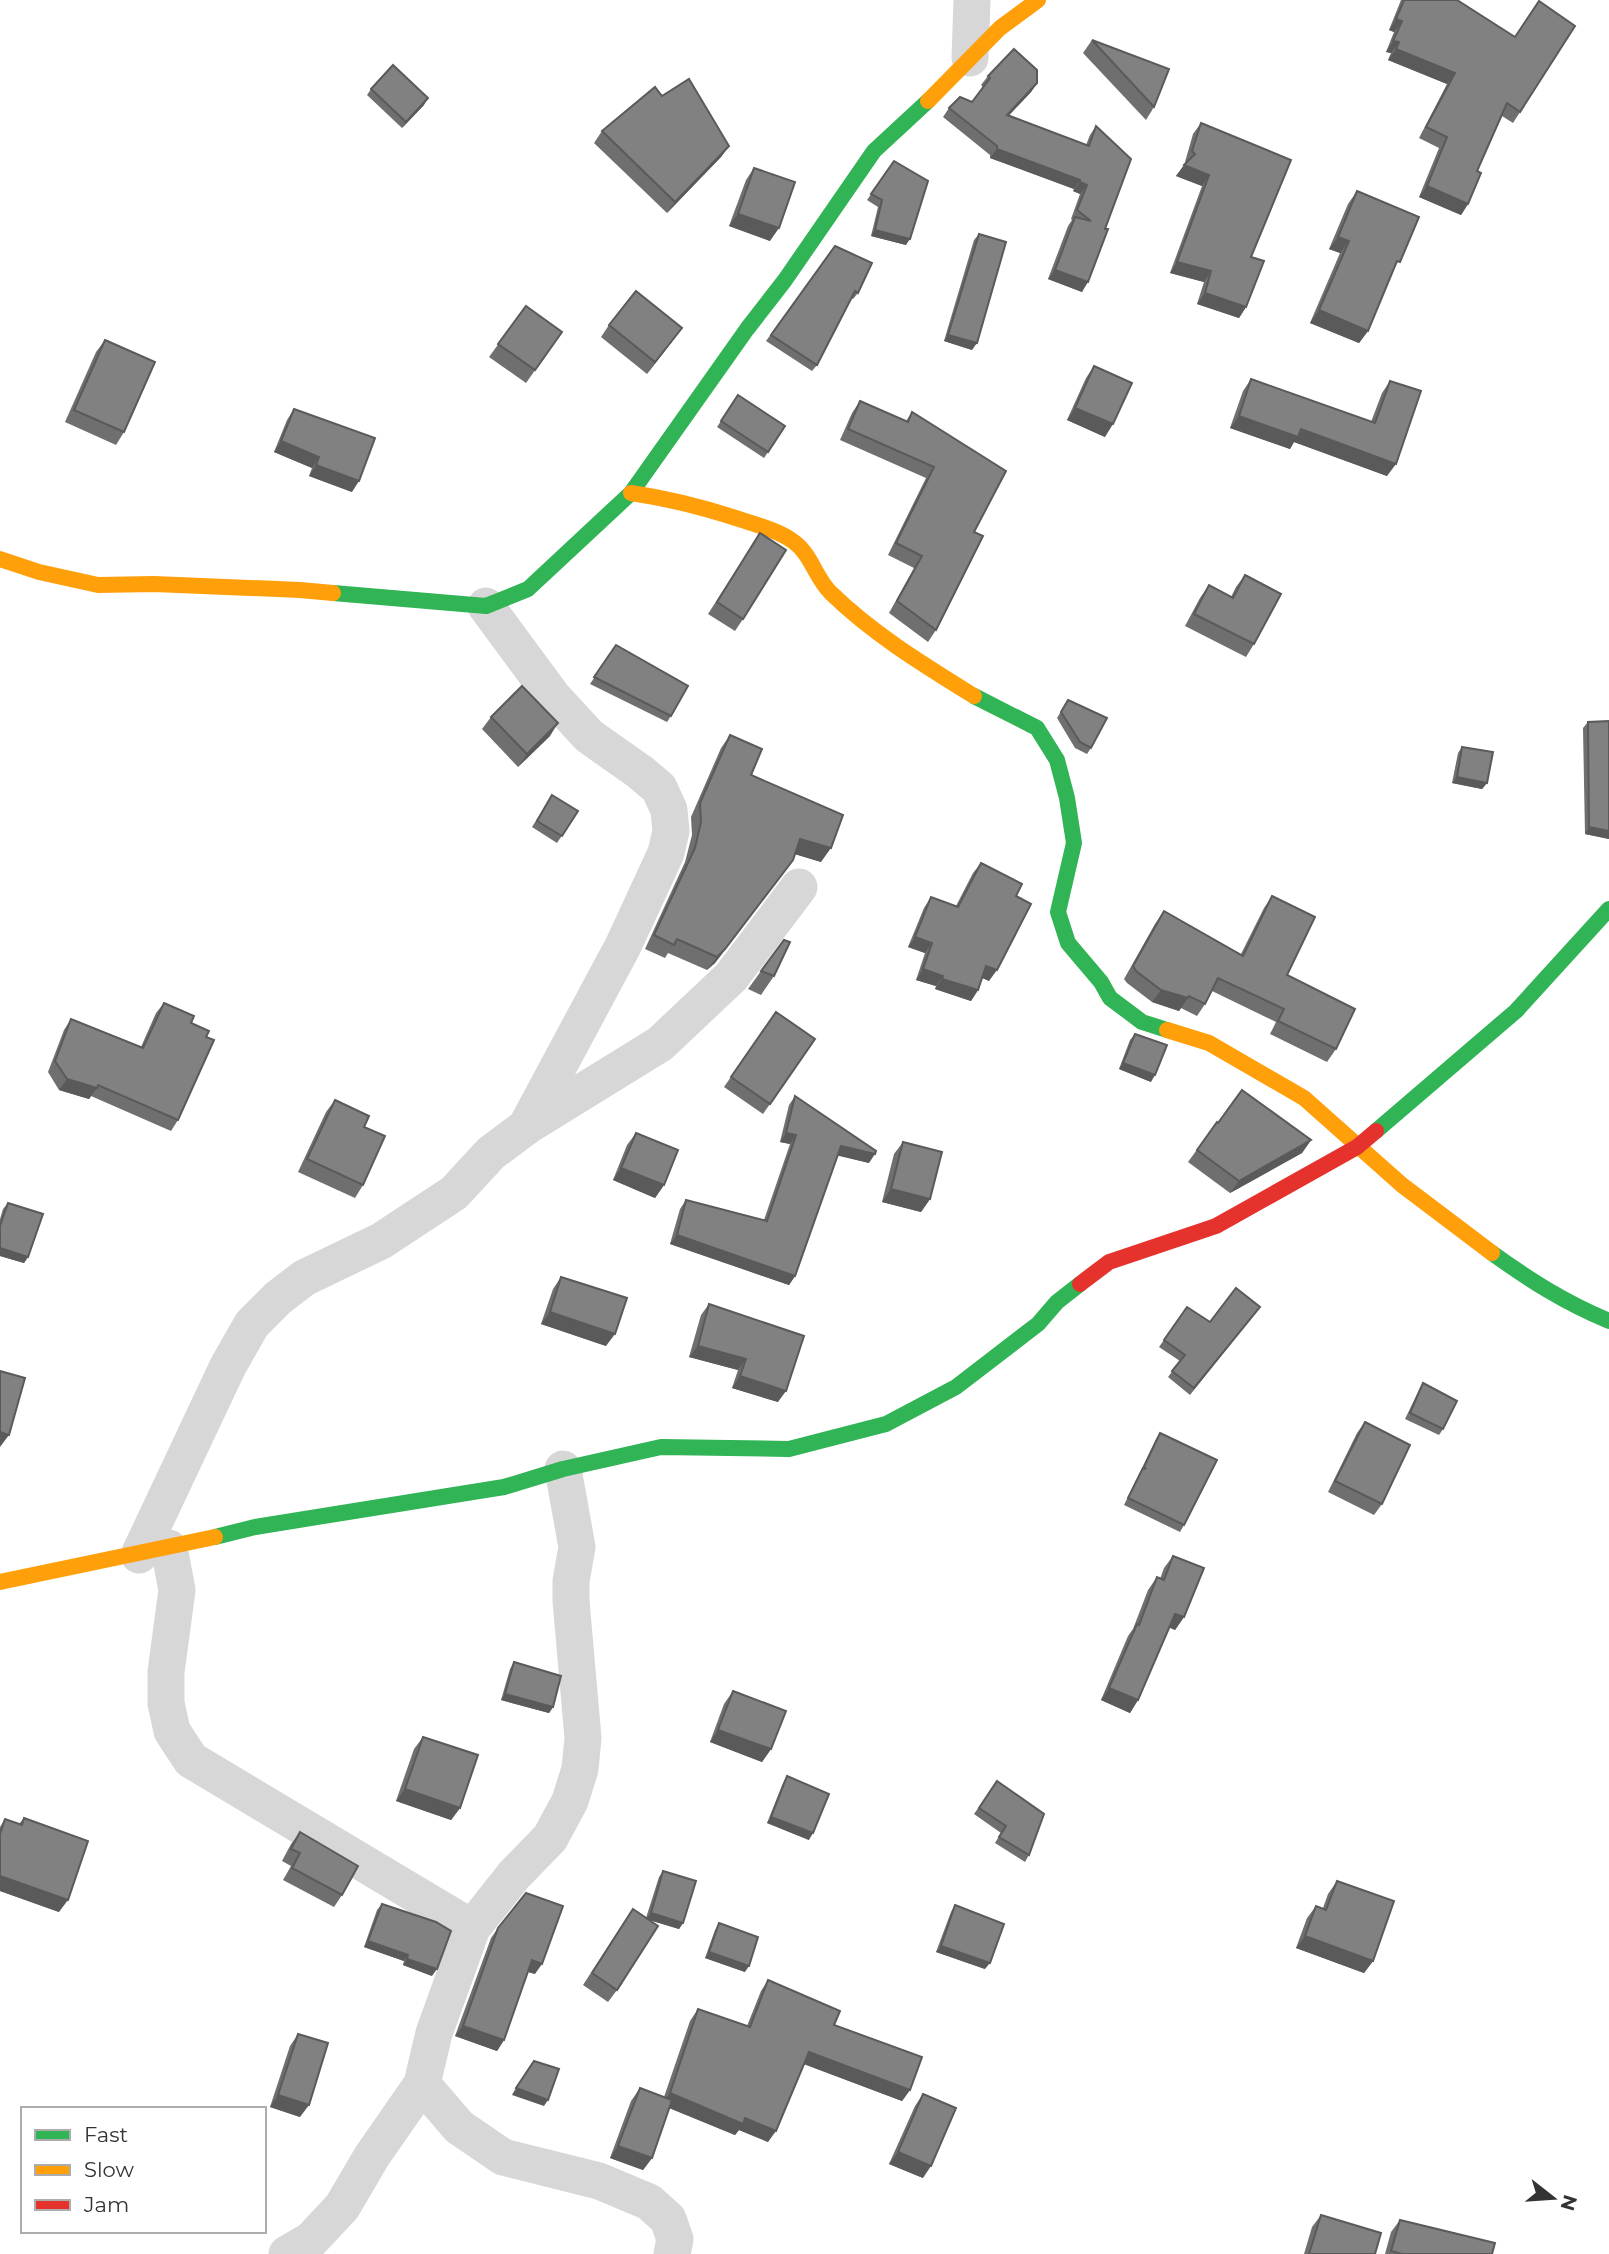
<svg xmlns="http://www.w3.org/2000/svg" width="1609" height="2254" viewBox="0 0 1609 2254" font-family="Montserrat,sans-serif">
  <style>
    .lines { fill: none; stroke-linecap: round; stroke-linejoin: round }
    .street { stroke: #d7d7d7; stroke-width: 37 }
    .fast { stroke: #30b455; stroke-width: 16 }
    .slow { stroke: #ff9f0a; stroke-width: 16 }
    .jam { stroke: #e5322d; stroke-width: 16 }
    .wall { fill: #6f6f6f }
    .shaded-wall { fill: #5a5a5a }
    .building { fill: #818181; stroke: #5a5a5a; stroke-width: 2 }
  </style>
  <rect width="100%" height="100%" fill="#fff"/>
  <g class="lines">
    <g class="street">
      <polyline points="970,58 972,0"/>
      <polyline points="527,1126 660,1044 731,977 799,887"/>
      <polyline points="169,1548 177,1590 166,1672 166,1703 172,1731 191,1760 472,1928"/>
      <polyline points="139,1555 228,1366 252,1324 278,1298 304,1278 381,1241 454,1193 491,1153 526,1127 623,946 666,853 671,831 669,810 659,788 640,772 589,736 553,697 486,606"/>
      <polyline points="422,2084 459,2127 503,2157 599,2181 649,2202 668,2219 675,2239 672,2254"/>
      <polyline points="287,2254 311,2240 342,2207 372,2156 422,2084 434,2033 472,1928 514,1875 550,1838 570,1801 580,1769 583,1738 571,1601 571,1581 577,1547 563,1469"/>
    </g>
    <g class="fast">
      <polyline points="333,593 486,606 528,589 631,493 747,329 785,280 874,151 928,101"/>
      <polyline points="974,696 1037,728 1057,760 1067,798 1074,843 1058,912 1068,943 1101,982 1110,998 1142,1022 1167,1030"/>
      <polyline points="1376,1131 1516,1011 1609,909"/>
      <path d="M1492 1253C1531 1281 1564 1302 1609 1321"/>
      <polyline points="215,1537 255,1527 504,1487 563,1469 661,1447 789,1449 886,1424 956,1387 1038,1324 1057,1302 1080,1284"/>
    </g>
    <g class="slow">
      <polyline points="928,101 1000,28 1038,0"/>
      <path d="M631 493C672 499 706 508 745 521 761 526 781 532 794 542 811 554 816 579 831 593 873 634 924 665 974 696"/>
      <polyline points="0,559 39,572 98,585 154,584 300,590 333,593"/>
      <polyline points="1167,1030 1209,1043 1304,1098 1402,1185 1492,1253"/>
      <polyline points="0,1582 215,1537"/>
    </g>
    <polyline class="jam" points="1080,1284 1109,1262 1216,1226 1357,1147 1376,1131"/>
  </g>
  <g class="wall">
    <polygon points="1401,0 1457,0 1520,112 1513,123 1502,116 1477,171 1468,204 1461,215 1419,197 1439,148 1419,138 1447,84 1388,60 1391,53 1386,52 1394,32 1389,30"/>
    <polygon points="1092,40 1154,107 1146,120 1083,53"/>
    <polygon points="988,76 1037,83 1031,92 1009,115 1086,145 1090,135 1096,126 1131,159 1082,292 1048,279 1068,226 1072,220 1071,219 1080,194 1073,191 1074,189 990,158 990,155 943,117 949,108 972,102 983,87 981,85"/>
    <polygon points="371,89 424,105 402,128 367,95"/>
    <polygon points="662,96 729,146 721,157 667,213 594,143 602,131"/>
    <polygon points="1201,123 1251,257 1246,307 1239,318 1197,304 1204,282 1170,273 1202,186 1176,176 1186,163 1185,162 1193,134"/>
    <polygon points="894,161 906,245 871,236 878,207 867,200"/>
    <polygon points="754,168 770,241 729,226 746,180"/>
    <polygon points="1357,191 1392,273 1368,331 1359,343 1310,323 1340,253 1329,249 1348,204"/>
    <polygon points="979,234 972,350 944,341 974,240"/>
    <polygon points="835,246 858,293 853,299 851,298 817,365 812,371 766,341"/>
    <polygon points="526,306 562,332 526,383 489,357"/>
    <polygon points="609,325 673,340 647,374 601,337"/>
    <polygon points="105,340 124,432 116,445 65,422 96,352"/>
    <polygon points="1094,366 1105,437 1067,420 1086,378"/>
    <polygon points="1251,379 1371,422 1382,393 1390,381 1387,476 1294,442 1290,449 1230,428 1243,391"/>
    <polygon points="738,395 785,426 764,458 717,427"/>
    <polygon points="860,401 906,421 912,412 974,532 936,630 928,642 889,613 914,568 888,555 926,478 840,440 852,413"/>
    <polygon points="294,409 352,492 309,476 312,468 274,452 287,420"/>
    <polygon points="760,533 743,619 735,631 708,614"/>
    <polygon points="1245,575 1254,644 1246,657 1185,626 1200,598 1209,585 1231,597 1236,587"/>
    <polygon points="616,645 671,716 667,722 590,684"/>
    <polygon points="1068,700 1091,748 1087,754 1075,748 1057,718"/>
    <polygon points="491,717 550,736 518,767 482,729"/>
    <polygon points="1609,721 1609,839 1585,834 1583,728 1588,722"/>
    <polygon points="730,735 751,775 821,862 795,854 793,860 783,874 715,963 707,970 668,953 665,958 645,949 685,862 692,835 691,817 721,748"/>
    <polygon points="1462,747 1487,783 1482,789 1452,783 1458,753"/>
    <polygon points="552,795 578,811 557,843 532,827"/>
    <polygon points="981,863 1016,896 989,981 982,978 978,990 971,1001 935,989 936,986 916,980 925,953 908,947 924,908 931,897 956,906 973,873"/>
    <polygon points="1272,896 1287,975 1336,1049 1327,1062 1270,1034 1276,1022 1212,991 1205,1004 1197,1016 1181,1008 1179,1011 1152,1002 1127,983 1124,979 1155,924 1164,911 1241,954 1264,908"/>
    <polygon points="761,971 774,976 761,995 748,989"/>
    <polygon points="164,1003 191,1023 206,1037 178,1120 171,1131 91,1096 89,1099 59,1090 48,1072 64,1030 71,1019 141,1047 156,1013"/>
    <polygon points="776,1012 815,1039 763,1114 724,1087"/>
    <polygon points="1135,1034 1151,1082 1119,1069 1130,1040"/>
    <polygon points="795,1096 869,1163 838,1155 795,1276 789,1285 670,1244 680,1209 686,1200 764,1220 790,1144 780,1142 789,1105"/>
    <polygon points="335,1100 364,1127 363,1185 355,1198 298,1172 326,1112"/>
    <polygon points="1217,1122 1218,1123 1311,1140 1302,1153 1230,1193 1188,1162"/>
    <polygon points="636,1133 664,1185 655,1198 613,1180 627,1145"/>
    <polygon points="903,1142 930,1199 921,1212 882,1202 894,1154"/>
    <polygon points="8,1203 28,1257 24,1263 0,1256 0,1219 3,1209"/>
    <polygon points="561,1277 606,1346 541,1324 553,1289"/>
    <polygon points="709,1304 778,1402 732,1388 738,1370 689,1357 701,1315"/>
    <polygon points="1187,1307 1210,1322 1255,1313 1190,1395 1168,1377 1180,1361 1159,1347"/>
    <polygon points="1423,1383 1443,1429 1439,1435 1405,1419 1419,1390"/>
    <polygon points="1365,1422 1382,1504 1374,1515 1328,1492 1357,1433"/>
    <polygon points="1160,1433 1184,1525 1180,1532 1124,1505 1156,1439"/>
    <polygon points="1173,1556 1184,1617 1175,1630 1169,1627 1138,1700 1130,1713 1101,1700 1128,1636 1133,1629 1148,1590 1157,1577 1160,1579 1164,1568"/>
    <polygon points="514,1662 553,1707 549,1713 501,1700 510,1669"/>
    <polygon points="733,1691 771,1749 762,1762 710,1742 724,1704"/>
    <polygon points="423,1737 460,1808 451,1820 396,1801 414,1749"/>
    <polygon points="787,1776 809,1840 767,1823 783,1783"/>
    <polygon points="997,1781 1029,1855 1025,1862 995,1843 1001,1833 974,1814"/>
    <polygon points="24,1818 59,1912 0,1891 0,1827 5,1819 19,1824"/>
    <polygon points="300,1832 342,1895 334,1907 283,1880 291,1866 282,1861 291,1844"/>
    <polygon points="663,1871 683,1923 679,1929 649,1920 617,1990 608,2002 583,1985 624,1922 646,1918 659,1877"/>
    <polygon points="1337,1881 1373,1961 1364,1973 1296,1948 1307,1918 1316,1906 1323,1908 1328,1894"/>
    <polygon points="382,1904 432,1976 403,1965 404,1961 364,1947 377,1910"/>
    <polygon points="955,1905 985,1969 936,1952 951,1912"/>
    <polygon points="719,1923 745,1972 705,1958 715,1930"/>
    <polygon points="498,1928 535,1974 528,1972 504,2040 497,2051 455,2036 491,1938"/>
    <polygon points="768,1980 834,2025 910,2090 902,2101 804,2064 768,2142 739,2130 735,2135 669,2108 652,2158 643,2170 610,2158 631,2101 640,2088 664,2097 690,2021 698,2009 747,2026 761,1991"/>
    <polygon points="298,2034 300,2117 270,2107 290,2046"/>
    <polygon points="923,2094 923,2178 889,2164 915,2106"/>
    <polygon points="1321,2215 1375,2254 1304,2254 1312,2227"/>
    <polygon points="1400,2220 1492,2254 1385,2254 1391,2232"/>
  </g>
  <g class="shaded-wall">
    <polygon points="1396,19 1402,21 1394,32 1389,30"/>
    <polygon points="1393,41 1399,42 1391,53 1386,52"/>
    <polygon points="1396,49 1455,73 1447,84 1388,60"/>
    <polygon points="1037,83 1031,92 1001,124 1007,115"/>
    <polygon points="428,98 424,105 402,128 406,122"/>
    <polygon points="729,146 721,157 667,213 675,202"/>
    <polygon points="997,149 1080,180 1074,189 990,158"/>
    <polygon points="1184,165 1209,175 1202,186 1176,176"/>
    <polygon points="1080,182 1087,185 1080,194 1073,191"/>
    <polygon points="1427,186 1468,204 1461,215 1419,197"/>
    <polygon points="738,214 779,228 770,241 729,226"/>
    <polygon points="875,230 910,239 906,245 871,236"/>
    <polygon points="1338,237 1349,241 1340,253 1329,249"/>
    <polygon points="1177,262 1211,271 1204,282 1170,273"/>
    <polygon points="1055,270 1088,282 1082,292 1048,279"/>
    <polygon points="1205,293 1246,307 1239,318 1197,304"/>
    <polygon points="1319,310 1368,331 1359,343 1310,323"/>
    <polygon points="682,328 673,340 647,374 655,362"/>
    <polygon points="948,335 977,343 972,350 944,341"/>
    <polygon points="1075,408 1113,424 1105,437 1067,420"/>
    <polygon points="1239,416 1301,429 1396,464 1387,476 1294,442 1290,449 1230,428"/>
    <polygon points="281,441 319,457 312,468 274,452"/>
    <polygon points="316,465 359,481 352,492 309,476"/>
    <polygon points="558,723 550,736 518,767 527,754"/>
    <polygon points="1457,777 1487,783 1482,789 1452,783"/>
    <polygon points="1589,827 1609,831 1609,839 1585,834"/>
    <polygon points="800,839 831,848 821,862 791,853"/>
    <polygon points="793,860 715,963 707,970 717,957"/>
    <polygon points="915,937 932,943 925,953 908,947"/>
    <polygon points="986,966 997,970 989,981 979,976"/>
    <polygon points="923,969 943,976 936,986 916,980"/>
    <polygon points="942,979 978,990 971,1001 935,989"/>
    <polygon points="1161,990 1188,998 1179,1011 1152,1002"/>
    <polygon points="1123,1063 1155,1075 1151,1082 1119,1069"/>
    <polygon points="67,1079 97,1088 89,1099 59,1090"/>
    <polygon points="786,1133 796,1135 790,1144 780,1142"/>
    <polygon points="1311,1140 1302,1153 1230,1193 1239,1181"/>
    <polygon points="841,1146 875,1154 869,1163 835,1155"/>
    <polygon points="621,1168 664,1185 655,1198 613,1180"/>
    <polygon points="891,1189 930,1199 921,1212 882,1202"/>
    <polygon points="677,1235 795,1276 789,1285 670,1244"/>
    <polygon points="0,1248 28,1257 24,1263 0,1256"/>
    <polygon points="550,1312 615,1334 606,1346 541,1324"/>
    <polygon points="698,1346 746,1359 738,1370 689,1357"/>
    <polygon points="740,1376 786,1391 778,1402 732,1388"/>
    <polygon points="0,1432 9,1435 0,1447"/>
    <polygon points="1175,1614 1184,1617 1175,1630 1166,1626"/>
    <polygon points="1109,1688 1138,1700 1130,1713 1101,1700"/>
    <polygon points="505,1694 553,1707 549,1713 501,1700"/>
    <polygon points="718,1730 771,1749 762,1762 710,1742"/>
    <polygon points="405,1789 460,1808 451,1820 396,1801"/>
    <polygon points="771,1817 813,1833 809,1840 767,1823"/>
    <polygon points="0,1876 68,1900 59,1912 0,1891"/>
    <polygon points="651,1913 683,1923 679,1929 646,1919"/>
    <polygon points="1305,1936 1373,1961 1364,1973 1296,1948"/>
    <polygon points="368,1941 408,1955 404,1961 364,1947"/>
    <polygon points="941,1946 990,1963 985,1969 936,1952"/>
    <polygon points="709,1952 749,1966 745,1972 705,1958"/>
    <polygon points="407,1959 437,1969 432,1976 403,1965"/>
    <polygon points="532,1960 542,1964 535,1974 525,1971"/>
    <polygon points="463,2026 504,2040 497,2051 455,2036"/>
    <polygon points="809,2052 910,2090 902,2101 801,2063"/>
    <polygon points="516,2088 548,2100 544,2106 512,2095"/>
    <polygon points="670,2093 745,2118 776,2131 768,2142 739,2130 735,2135 662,2105"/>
    <polygon points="278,2095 309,2105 300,2117 270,2107"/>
    <polygon points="618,2146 652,2158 643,2170 610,2158"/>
    <polygon points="898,2152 931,2166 923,2178 889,2164"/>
  </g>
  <g class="building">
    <polygon points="1404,0 1457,0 1515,37 1539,1 1575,26 1520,112 1507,103 1477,171 1481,173 1468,204 1427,186 1447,137 1426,127 1455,73 1396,49 1399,42 1393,41 1402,21 1396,19"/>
    <polygon points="1092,40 1169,69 1154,107"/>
    <polygon points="1014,49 1037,70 1037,83 1007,115 1089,146 1096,126 1131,159 1105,229 1108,229 1088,282 1055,270 1075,217 1091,221 1077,210 1087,185 1080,182 1080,180 997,149 997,146 949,108 960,97 972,102 990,78 988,76"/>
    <polygon points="393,65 428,98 406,122 371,89"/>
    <polygon points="689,79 729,146 675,202 602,131 655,87 662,96"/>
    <polygon points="1201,123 1291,160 1251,257 1264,261 1246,307 1205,293 1211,271 1177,262 1209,175 1184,165 1195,154 1192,151"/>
    <polygon points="894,161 928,181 910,239 875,230 882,200 871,194"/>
    <polygon points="754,168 795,182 779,228 738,214"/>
    <polygon points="1357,191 1419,217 1400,262 1397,261 1368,331 1319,310 1349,241 1338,237"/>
    <polygon points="979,234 1006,242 977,343 948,335"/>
    <polygon points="835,246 872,263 858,293 855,291 817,365 771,335"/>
    <polygon points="636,291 682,328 655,362 609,325"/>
    <polygon points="526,306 562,332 535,370 498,344"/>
    <polygon points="105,340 155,362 124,432 74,410"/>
    <polygon points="1094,366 1132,383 1113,424 1075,408"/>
    <polygon points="1251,379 1375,423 1390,381 1421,391 1396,464 1301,429 1298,437 1239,416"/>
    <polygon points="738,395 785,426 768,452 721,421"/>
    <polygon points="860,401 908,422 912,412 1006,471 974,532 983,536 936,630 897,601 922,556 896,543 934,467 848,429"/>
    <polygon points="294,409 375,438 359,481 316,465 319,457 281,441"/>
    <polygon points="760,533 786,550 743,619 717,602"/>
    <polygon points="1245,575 1281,594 1254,644 1194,614 1209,585 1233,598"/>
    <polygon points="616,645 688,686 671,716 594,677"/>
    <polygon points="522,686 558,723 527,754 491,717"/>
    <polygon points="1068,700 1107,718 1091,748 1080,742 1061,712"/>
    <polygon points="1609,721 1609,831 1589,827 1588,722"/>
    <polygon points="730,735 762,749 751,775 843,815 831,848 800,839 793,860 725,949 717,957 677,939 674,945 654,935 695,848 701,822 700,803"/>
    <polygon points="1462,747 1493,752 1487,783 1457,777"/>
    <polygon points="552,795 578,811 562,836 537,821"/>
    <polygon points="981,863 1022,884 1016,896 1031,904 997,970 986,966 978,990 942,979 943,976 923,969 932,943 915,937 931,897 958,907"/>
    <polygon points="1272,896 1315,917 1287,975 1355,1009 1336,1049 1278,1021 1284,1009 1218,978 1205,1004 1189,996 1188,998 1161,990 1136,971 1133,966 1164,911 1243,956"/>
    <polygon points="784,940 790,942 774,976 761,971"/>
    <polygon points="164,1003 194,1016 191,1023 209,1031 206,1037 214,1040 178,1120 98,1085 97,1088 67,1079 55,1061 71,1019 143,1048"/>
    <polygon points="776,1012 815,1039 770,1104 731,1077"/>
    <polygon points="1135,1034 1167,1045 1155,1075 1123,1063"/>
    <polygon points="1242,1090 1311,1140 1239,1181 1197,1150 1217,1122 1218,1123"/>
    <polygon points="795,1096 876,1151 875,1154 841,1146 795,1276 677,1235 686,1200 767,1221 796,1135 786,1133"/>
    <polygon points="335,1100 369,1116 364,1127 385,1136 363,1185 307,1159"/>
    <polygon points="636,1133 678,1150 664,1185 621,1168"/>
    <polygon points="903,1142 942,1152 930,1199 891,1189"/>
    <polygon points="8,1203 43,1214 28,1257 0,1248 0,1226"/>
    <polygon points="561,1277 627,1298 615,1334 550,1312"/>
    <polygon points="1236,1288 1260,1307 1194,1388 1172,1371 1185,1355 1164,1340 1187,1307 1210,1322"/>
    <polygon points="709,1304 804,1336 786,1391 740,1376 746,1359 698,1346"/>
    <polygon points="0,1371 25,1378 9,1435 0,1432"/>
    <polygon points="1423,1383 1457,1401 1443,1429 1410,1413"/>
    <polygon points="1365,1422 1410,1445 1382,1504 1335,1481"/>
    <polygon points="1160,1433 1217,1460 1184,1525 1128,1498 1143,1468 1146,1469 1144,1467"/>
    <polygon points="1173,1556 1204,1568 1184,1617 1175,1614 1138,1700 1109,1688 1137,1624 1139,1625 1157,1577 1164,1580"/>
    <polygon points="514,1662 561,1676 553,1707 505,1694"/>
    <polygon points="733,1691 786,1711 771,1749 718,1730"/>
    <polygon points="423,1737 478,1755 460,1808 405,1789"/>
    <polygon points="787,1776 829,1794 813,1833 771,1817"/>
    <polygon points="997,1781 1044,1814 1029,1855 999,1837 1006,1826 979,1808"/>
    <polygon points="24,1818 88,1841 68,1900 0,1876 0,1834 5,1819 22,1825"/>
    <polygon points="300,1832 358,1866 342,1895 292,1868 300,1853 291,1849"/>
    <polygon points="663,1871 696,1881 683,1923 651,1913"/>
    <polygon points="1337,1881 1394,1901 1373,1961 1305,1936 1316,1906 1326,1910"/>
    <polygon points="526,1893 563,1906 542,1964 532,1960 504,2040 463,2026 498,1928"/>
    <polygon points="382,1904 436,1922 451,1931 437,1969 407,1959 408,1955 368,1941"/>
    <polygon points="955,1905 1004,1924 990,1963 941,1946"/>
    <polygon points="633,1909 658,1926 617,1990 592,1973"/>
    <polygon points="719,1923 758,1937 749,1966 709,1952"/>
    <polygon points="768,1980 840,2011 834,2025 922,2057 910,2090 809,2052 776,2131 745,2118 743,2124 670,2093 698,2009 750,2027"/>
    <polygon points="298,2034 328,2043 309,2105 278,2095"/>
    <polygon points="534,2061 559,2069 548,2100 516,2088"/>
    <polygon points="640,2088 672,2100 652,2158 618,2146"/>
    <polygon points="923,2094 956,2108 931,2166 898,2152"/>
    <polygon points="1321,2215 1381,2233 1375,2254 1309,2254"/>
    <polygon points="1400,2220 1495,2243 1492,2254 1402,2254 1391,2251"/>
  </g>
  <rect x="21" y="2107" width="245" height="126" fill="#ffffff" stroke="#adadad" stroke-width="2"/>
  <rect x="35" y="2130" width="35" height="10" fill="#30b455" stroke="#adadad" stroke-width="2"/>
  <text x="84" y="2142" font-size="21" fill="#333333">Fast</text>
  <rect x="35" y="2165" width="35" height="10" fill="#ff9f0a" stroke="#adadad" stroke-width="2"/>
  <text x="84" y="2177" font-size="21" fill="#333333">Slow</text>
  <rect x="35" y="2200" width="35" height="10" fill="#e5322d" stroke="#adadad" stroke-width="2"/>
  <text x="84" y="2212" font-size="21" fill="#333333">Jam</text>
  <g transform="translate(1553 2198) rotate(107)" stroke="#ffffff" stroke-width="5" paint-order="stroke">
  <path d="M0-5L12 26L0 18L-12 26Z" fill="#333333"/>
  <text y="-10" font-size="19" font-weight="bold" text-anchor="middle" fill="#333333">N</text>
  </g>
</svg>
